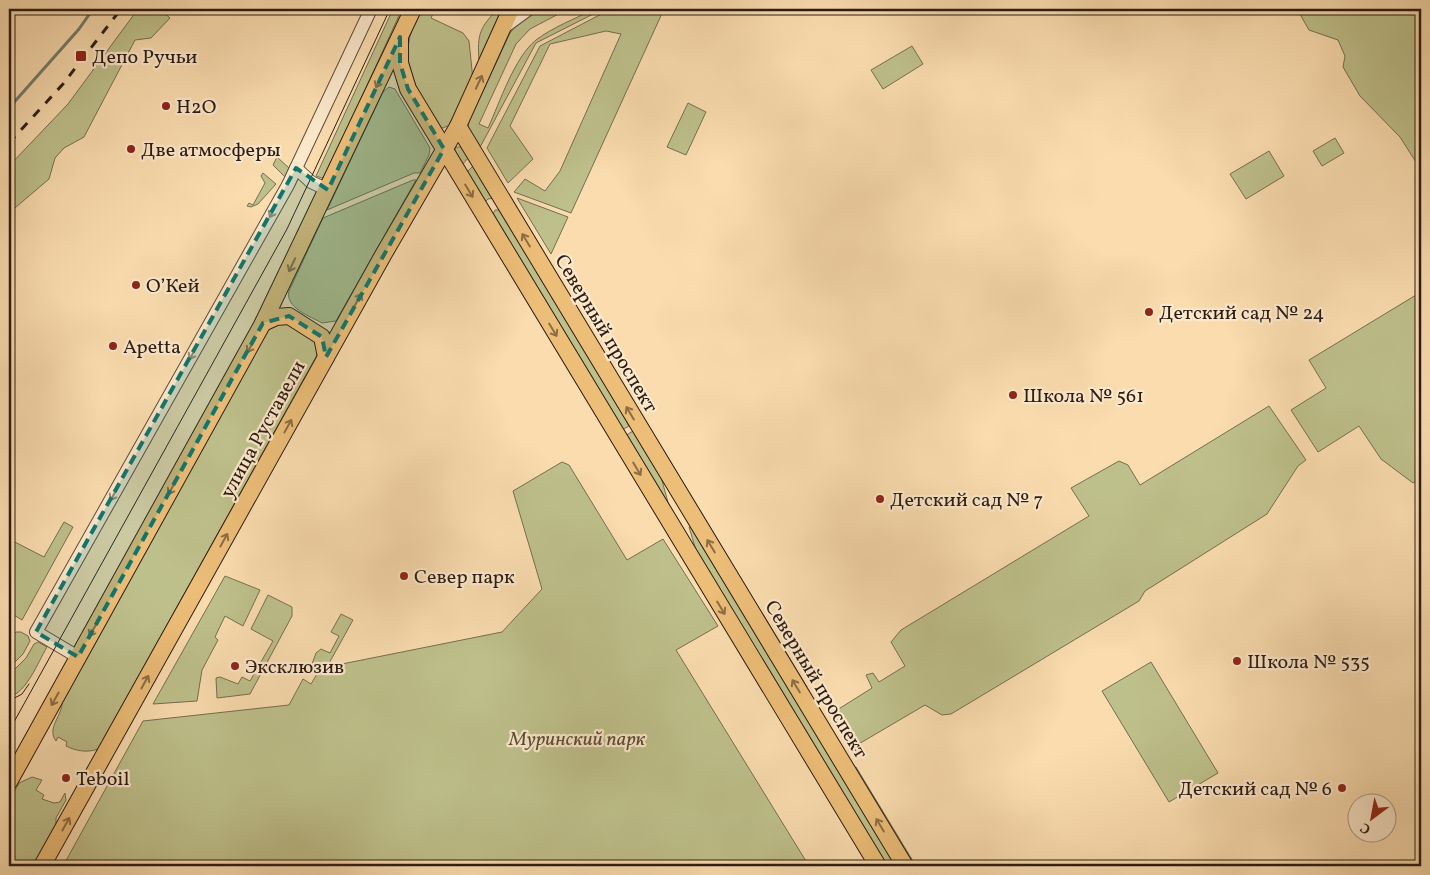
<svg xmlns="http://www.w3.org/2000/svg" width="1430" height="875" viewBox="0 0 1430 875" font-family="Vollkorn,serif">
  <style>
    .green { fill: #bec08b; stroke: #756e50 }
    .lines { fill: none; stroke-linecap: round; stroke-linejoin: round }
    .stream { stroke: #717c6c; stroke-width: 3 }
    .minor-casing { stroke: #604c3b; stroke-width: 14 }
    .major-casing { stroke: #2c1c14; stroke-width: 18 }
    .minor { stroke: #fce8cb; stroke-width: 12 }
    .major { stroke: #edbe78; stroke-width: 16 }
    .tram { stroke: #2c1c14; stroke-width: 1 }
    .rail { stroke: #2c1c14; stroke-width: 3; stroke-dasharray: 9 9; stroke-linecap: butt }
    .oneway { stroke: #8c6d46 }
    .oneway2 { stroke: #9e8c79 }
    .marked { fill: #0f766e; fill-opacity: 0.2; stroke: #0f766e; stroke-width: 4; stroke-dasharray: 10 6; stroke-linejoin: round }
    .poi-dot { fill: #8f2418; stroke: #fce8cb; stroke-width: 2 }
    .labels { text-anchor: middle; stroke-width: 4.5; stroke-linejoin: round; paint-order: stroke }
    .poi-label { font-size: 20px; fill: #2c1c14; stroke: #fce8cb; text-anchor: start }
    .street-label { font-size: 20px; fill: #2c1c14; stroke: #fce8cb }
    .park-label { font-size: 20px; font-style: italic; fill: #584d38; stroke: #fce8cb }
  </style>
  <rect width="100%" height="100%" fill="#fadcaf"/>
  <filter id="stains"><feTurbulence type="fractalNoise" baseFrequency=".004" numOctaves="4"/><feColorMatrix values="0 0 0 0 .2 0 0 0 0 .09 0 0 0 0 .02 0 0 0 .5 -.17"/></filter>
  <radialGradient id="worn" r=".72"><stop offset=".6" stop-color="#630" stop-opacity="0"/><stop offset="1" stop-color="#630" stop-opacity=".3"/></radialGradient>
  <g class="green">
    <polygon points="138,9 160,9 170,18 151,38 135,40 84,137 64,148 55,158 49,179 9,213 9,166 68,104"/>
    <polygon points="393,9 402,9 326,175 322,178 316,176"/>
    <path d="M420 9H435L431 18 463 33 469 41 473 80 450 125 443 128 440 127C412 80 395 63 420 9Z"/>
    <path d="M498 9H502L479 60C477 34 480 27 498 9Z"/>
    <path d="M541 9H568L530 29 516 44 479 124 488 128C500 102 514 58 536 40 553 27 575 19 594 9H603L536 43 478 151 468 127 469 121 510 33 520 22Z"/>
    <polygon points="611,9 664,9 571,213 514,192 525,179 545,191 560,171 621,34 606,31 550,44 510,126 533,159 508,183 487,148 540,46"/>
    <polygon points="1297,9 1412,9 1421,23 1421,170 1400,137 1360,96 1343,67 1345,56 1338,40 1309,30"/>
    <polygon points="912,46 923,64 883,89 871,70"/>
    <polygon points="389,87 395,89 430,148 429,155 420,173 414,173 327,210 383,92"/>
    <polygon points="688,103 706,112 686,155 667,147"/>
    <polygon points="1335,138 1344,153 1322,166 1313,151"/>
    <polygon points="456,147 461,147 469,157 461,166 454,152"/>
    <polygon points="1269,151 1284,176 1246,199 1230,174"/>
    <polygon points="277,157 289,168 285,177 273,165"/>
    <polygon points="474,165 494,198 488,199 484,203 466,173"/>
    <polygon points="263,173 276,184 258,204 251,207 247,206 249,203 253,205 265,183 261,176"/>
    <path d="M413 180H416L336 321 322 323C310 316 285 308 289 291L323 218Z"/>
    <polygon points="517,198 568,217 551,254"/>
    <polygon points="495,210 501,210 595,364 629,426 622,430 492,216"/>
    <polygon points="1421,292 1421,478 1413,483 1381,459 1359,426 1318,452 1291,410 1326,388 1309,360"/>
    <path d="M278 321 315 336 317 355 98 749C87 753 76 751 66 746L67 742 58 737 56 741C46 728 63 715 62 702L270 327Z"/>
    <polygon points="1269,406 1306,460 1298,466 1267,514 1145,591 1139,601 951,714 942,715 925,705 857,745 859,752 857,753 819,691 823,688 837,710 872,688 866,675 873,673 879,682 905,666 891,642 901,630 1089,516 1071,488 1119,461 1128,465 1140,485"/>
    <polygon points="633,431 661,477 669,506 625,436"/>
    <polygon points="656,438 807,687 805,688 654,439"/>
    <polygon points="562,462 569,465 627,560 663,539 718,626 676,650 809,866 63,866 143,721 289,705 303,679 311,684 320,669 312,664 316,653 321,649 330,653 339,636 331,632 341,614 353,620 327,667 502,632 542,589 513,491"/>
    <polygon points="64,522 73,527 22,620 9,612 9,539 44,557"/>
    <polygon points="689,527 691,527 897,866 886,866 698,557"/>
    <polygon points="225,576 260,590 243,626 225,616 215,637 218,640 202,670 197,701 153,704"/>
    <polygon points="268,595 292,607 292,616 250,694 217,698 216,678 220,677 238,684 242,677 250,681 273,641 251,629"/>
    <polygon points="16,632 21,632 28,636 30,641 23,654 9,668 9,639"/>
    <path d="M38 642 47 647C37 664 28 690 9 698V675L26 658 34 644Z"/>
    <polygon points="1151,662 1218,773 1169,802 1102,691"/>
    <polygon points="856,767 916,866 913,866 854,768"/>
    <polygon points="32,777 42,780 36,790 44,795 42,799 54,803 60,802 65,793 66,800 56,818 56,826 33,866 9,866 9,802 19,783"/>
  </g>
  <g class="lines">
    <g class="stream">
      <polyline points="9,108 79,29 93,9"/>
      <polyline points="579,866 580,865"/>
    </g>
    <g class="minor-casing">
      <g id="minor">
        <polyline points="503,28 529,9"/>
        <polyline points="296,168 311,182 328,190"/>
        <polyline points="78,657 36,632 288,185 371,9"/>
      </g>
    </g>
    <g class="major-casing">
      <g id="major">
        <polyline points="400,37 400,63 408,89 878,866"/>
        <polyline points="458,126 905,866"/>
        <polyline points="263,323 276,317 289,316 322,337 326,357"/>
        <polyline points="9,782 263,323 413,9"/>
        <polyline points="42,866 382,257 458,126 511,9"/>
      </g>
    </g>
    <use href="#minor" class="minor"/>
    <use href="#major" class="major"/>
    <g class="tram">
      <polyline points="9,701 22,694 29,684"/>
      <polyline points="9,731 287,229 390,9"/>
    </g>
    <polyline class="rail" points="9,143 63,84 121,9"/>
  </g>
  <defs><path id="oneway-shaft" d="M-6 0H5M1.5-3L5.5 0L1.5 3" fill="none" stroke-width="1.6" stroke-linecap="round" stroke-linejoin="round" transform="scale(1.25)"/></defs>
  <g class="oneway">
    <use href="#oneway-shaft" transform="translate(379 81) rotate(115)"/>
    <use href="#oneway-shaft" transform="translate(479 82) rotate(-65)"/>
    <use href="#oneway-shaft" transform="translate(469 191) rotate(59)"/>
    <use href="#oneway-shaft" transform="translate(526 240) rotate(-121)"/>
    <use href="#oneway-shaft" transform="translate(292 265) rotate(115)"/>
    <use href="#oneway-shaft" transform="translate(358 300) rotate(-61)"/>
    <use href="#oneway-shaft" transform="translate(553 330) rotate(59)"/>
    <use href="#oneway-shaft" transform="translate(251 346) rotate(119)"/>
    <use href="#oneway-shaft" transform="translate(630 413) rotate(-121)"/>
    <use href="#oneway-shaft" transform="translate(288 426) rotate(-61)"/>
    <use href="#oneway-shaft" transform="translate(637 469) rotate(59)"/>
    <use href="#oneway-shaft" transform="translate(172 488) rotate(119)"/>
    <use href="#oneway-shaft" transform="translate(224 540) rotate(-61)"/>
    <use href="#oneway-shaft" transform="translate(711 546) rotate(-121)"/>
    <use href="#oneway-shaft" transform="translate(721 608) rotate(59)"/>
    <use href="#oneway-shaft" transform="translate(93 630) rotate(119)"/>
    <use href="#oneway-shaft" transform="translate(145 682) rotate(-61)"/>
    <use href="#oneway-shaft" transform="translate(796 686) rotate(-121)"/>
    <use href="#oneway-shaft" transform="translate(55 699) rotate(119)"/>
    <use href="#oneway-shaft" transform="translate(66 824) rotate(-61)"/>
    <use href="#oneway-shaft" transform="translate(880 825) rotate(-121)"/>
  </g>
  <g class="oneway2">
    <use href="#oneway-shaft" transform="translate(273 211) rotate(119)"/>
    <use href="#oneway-shaft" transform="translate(193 353) rotate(119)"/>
    <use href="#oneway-shaft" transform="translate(114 494) rotate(119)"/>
  </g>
  <path class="marked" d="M400 37V63L408 89 444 149 326 357 322 337 289 316 263 323 78 657 36 632 296 168 328 190Z"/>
  <g class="poi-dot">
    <rect x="75" y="50" width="12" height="12" rx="2.5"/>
    <circle cx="166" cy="106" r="5"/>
    <circle cx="131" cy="149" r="5"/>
    <circle cx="136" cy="285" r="5"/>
    <circle cx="1149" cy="312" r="5"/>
    <circle cx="113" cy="346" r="5"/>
    <circle cx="1013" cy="395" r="5"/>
    <circle cx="880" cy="499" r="5"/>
    <circle cx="404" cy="576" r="5"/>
    <circle cx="1237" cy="661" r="5"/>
    <circle cx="235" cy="666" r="5"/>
    <circle cx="66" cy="778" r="5"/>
    <circle cx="1342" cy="788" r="5"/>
  </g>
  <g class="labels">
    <g class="poi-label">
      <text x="92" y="63">Депо Ручьи</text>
      <text x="176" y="113">H2O</text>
      <text x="141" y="156">Две атмосферы</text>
      <text x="146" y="292">О’Кей</text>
      <text x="1159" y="319">Детский сад № 24</text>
      <text x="123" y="353">Apetta</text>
      <text x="1023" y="402">Школа № 561</text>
      <text x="890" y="506">Детский сад № 7</text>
      <text x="414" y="583">Север парк</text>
      <text x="1247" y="668">Школа № 535</text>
      <text x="245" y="673">Эксклюзив</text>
      <text x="76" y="785">Teboil</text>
      <text x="1332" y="795" text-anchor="end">Детский сад № 6</text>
    </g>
    <g class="street-label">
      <text transform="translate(607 333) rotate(59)" y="7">Северный проспект</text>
      <text transform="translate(262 429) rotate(-61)" y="7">улица Руставели</text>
      <text transform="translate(817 679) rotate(59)" y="7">Северный проспект</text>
    </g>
    <g class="park-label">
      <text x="577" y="745">Муринский парк</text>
    </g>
  </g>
  <rect width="1430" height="875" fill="none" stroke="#fadcaf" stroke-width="30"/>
  <rect x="10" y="10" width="1410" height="855" fill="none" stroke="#2c1c14" stroke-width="2.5"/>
  <rect x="15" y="15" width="1400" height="845" fill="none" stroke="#2c1c14"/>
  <g transform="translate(1372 818) rotate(212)"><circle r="24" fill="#fce8cb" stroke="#a99682"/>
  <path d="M0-4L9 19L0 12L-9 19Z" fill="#8f2418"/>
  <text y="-8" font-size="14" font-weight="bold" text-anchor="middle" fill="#2c1c14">С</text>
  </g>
  <rect width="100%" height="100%" filter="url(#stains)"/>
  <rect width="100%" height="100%" fill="url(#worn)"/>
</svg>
